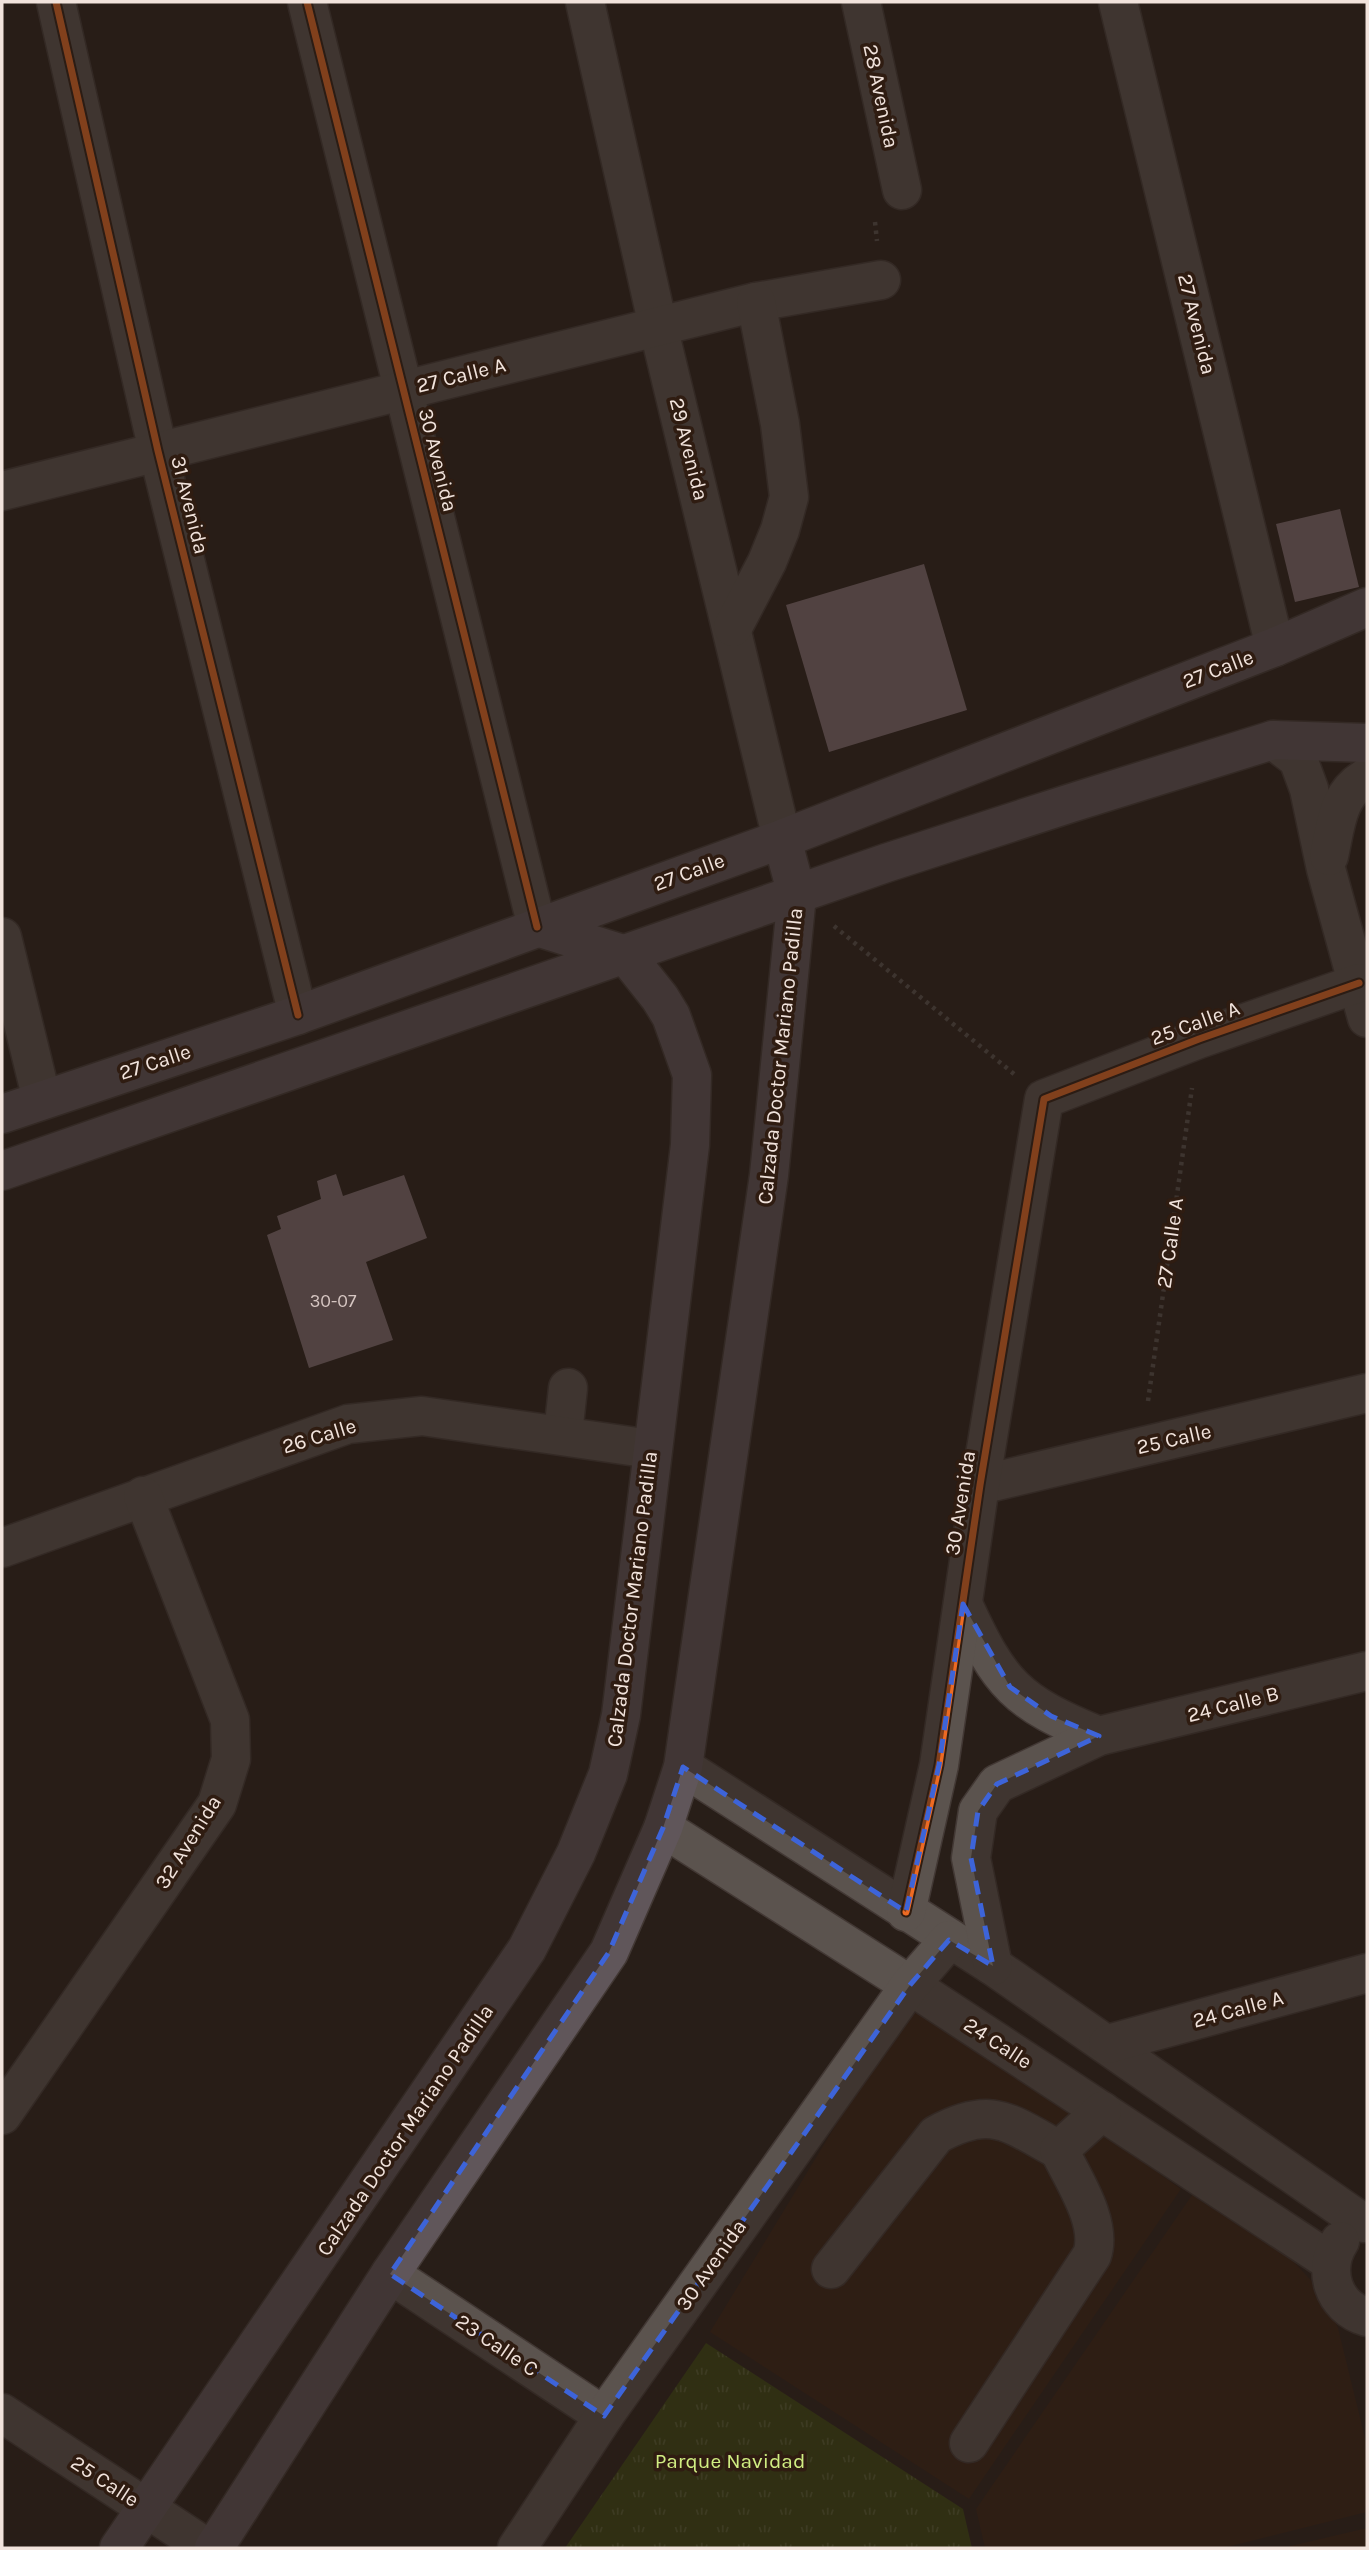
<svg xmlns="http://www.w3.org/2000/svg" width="1369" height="2550" viewBox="0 0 1369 2550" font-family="Karla,sans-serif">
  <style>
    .built { fill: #361f11 }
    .park { fill: url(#park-tufts) }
    .building { fill: #847074 }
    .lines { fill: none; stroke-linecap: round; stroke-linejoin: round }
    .minor-casing { stroke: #423834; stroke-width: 41 }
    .major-casing { stroke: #423834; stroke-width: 41 }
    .path { stroke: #58514c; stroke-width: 4.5; stroke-dasharray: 3.5 5; stroke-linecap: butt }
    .minor { stroke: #5b534e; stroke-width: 38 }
    .major { stroke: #60565a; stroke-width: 38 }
    .cycleway-casing { stroke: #2f1c11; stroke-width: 11 }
    .cycleway { stroke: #ed6a23; stroke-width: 7 }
    .marked { fill: none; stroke: #3d64d9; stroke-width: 5; stroke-dasharray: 14 9; stroke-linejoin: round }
    .labels { text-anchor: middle; stroke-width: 7; stroke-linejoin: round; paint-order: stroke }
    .number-label { font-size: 18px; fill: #d6c6c2 }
    .street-label { font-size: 21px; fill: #f1e3dc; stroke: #2f1c11 }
    .park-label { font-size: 21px; fill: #d0ed82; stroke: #2f1c11 }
  </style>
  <defs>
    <pattern id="park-tufts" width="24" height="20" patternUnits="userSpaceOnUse" patternTransform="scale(1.75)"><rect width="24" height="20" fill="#3a450e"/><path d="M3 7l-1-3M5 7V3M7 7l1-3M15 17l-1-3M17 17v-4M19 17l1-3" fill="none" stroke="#576030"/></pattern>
  </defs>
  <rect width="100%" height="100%" fill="#281e18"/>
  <g class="built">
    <polygon points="913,1998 1181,2189 969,2499 710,2332"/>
    <polygon points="1192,2195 1292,2260 1321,2291 1338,2328 1367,2446 1367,2512 1223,2548 985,2548 976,2509"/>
    <polygon points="1367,2528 1367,2548 1282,2548"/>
  </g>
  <polygon class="park" points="706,2343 963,2509 972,2548 565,2548"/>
  <g class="building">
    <polygon points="1340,509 1359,587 1295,602 1276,524"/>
    <polygon points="924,564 967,710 829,752 786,605"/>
    <polygon points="336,1174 343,1196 404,1175 427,1238 366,1262 393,1340 309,1368 267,1235 281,1229 277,1216 321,1199 317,1181"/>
  </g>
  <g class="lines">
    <g class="minor-casing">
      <g id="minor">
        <polyline points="56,2 158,451 298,1015"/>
        <polyline points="307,2 537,927"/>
        <polyline points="585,2 658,326 782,839"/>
        <polyline points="861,2 902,190"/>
        <polyline points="1118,2 1275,647"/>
        <polyline points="2,491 756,302 881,280"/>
        <polyline points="733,627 767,562 780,530 789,497 780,424 756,302"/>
        <polyline points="1273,740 1298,759 1309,789 1326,869 1367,1018"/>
        <path d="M1329 856C1336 824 1337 794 1367 777"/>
        <polyline points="2,937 42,1100"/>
        <polyline points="563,1434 568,1388"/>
        <polyline points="980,1485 1367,1393"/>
        <polyline points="2,1548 348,1424 422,1416 651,1449"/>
        <path d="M963 1604C1000 1685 1016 1702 1099 1736"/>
        <polyline points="683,1767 993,1966 1363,2223"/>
        <polyline points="663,1828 910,1985 1331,2262"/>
        <polyline points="906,1912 939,1765 980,1485 1044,1099 1199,1039 1359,983"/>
        <polyline points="993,1966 971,1858 978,1811 997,1784 1099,1736 1367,1671"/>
        <polyline points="1108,2044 1367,1973"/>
        <polyline points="2,2115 217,1804 231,1759 230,1720 143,1496"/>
        <path d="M1340 2241C1322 2269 1332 2307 1367 2317"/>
        <path d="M831 2269 936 2135C992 2104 1009 2123 1059 2150"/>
        <polyline points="390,2274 604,2416"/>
        <polyline points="2,2413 207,2548"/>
        <path d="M969 2443 1092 2255C1103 2223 1073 2179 1059 2150L1102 2111"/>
        <polyline points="517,2548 604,2416 910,1985 949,1940"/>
      </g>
    </g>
    <g class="major-casing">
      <g id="major">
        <polyline points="2,1114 298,1015 782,839 1275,647 1367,607"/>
        <polyline points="2,1171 886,863 1071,803 1273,740 1367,743"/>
        <polyline points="119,2548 527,1949 576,1853 608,1774 621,1715 690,1145 692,1075 671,1016 660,998 626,955 537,927"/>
        <polyline points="214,2548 390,2274 609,1952 663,1828 683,1767 769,1175 797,895 782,839"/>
      </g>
    </g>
    <g class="path">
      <polyline points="875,222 877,241"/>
      <polyline points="834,926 1014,1074"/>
      <polyline points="1148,1401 1192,1088"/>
    </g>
    <use href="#minor" class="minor"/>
    <use href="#major" class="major"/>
    <g class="cycleway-casing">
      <g id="cycleway">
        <polyline points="56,2 158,451 298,1015"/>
        <polyline points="307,2 537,927"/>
        <polyline points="906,1912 939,1765 980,1485 1044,1099 1199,1039 1359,983"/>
      </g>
    </g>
    <use href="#cycleway" class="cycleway"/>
  </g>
  <path d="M0 0H1369V2550H0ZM963 1604 1010 1687 1051 1716 1099 1736 997 1784 978 1811 971 1858 993 1966 949 1940 910 1985 604 2416 390 2274 609 1952 663 1828 683 1767 906 1912 939 1765Z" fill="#281e18" fill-opacity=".55" fill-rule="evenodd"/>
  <path class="marked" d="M963 1604 1010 1687 1051 1716 1099 1736 997 1784 978 1811 971 1858 993 1966 949 1940 910 1985 604 2416 390 2274 609 1952 663 1828 683 1767 906 1912 939 1765Z"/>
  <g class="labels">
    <g class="number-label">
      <text x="333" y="1307">30-07</text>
    </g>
    <g class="street-label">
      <text transform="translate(881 96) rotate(78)" y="7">28 Avenida</text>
      <text transform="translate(1197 324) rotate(76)" y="7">27 Avenida</text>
      <text transform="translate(461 375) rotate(-14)" y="7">27 Calle A</text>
      <text transform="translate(689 449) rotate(76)" y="7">29 Avenida</text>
      <text transform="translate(438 460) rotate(76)" y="7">30 Avenida</text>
      <text transform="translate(190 505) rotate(76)" y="7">31 Avenida</text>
      <text transform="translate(1218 669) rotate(-21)" y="7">27 Calle</text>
      <text transform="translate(689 872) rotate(-20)" y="7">27 Calle</text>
      <text transform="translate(1195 1023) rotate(-20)" y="7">25 Calle A</text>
      <text transform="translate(780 1056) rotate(-84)" y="7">Calzada Doctor Mariano Padilla</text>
      <text transform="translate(155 1062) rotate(-18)" y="7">27 Calle</text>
      <text transform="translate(1170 1243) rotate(-82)" y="7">27 Calle A</text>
      <text transform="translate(319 1436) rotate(-17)" y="7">26 Calle</text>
      <text transform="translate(1174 1439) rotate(-13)" y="7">25 Calle</text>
      <text transform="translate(960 1503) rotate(-81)" y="7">30 Avenida</text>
      <text transform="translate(632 1599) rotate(-83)" y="7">Calzada Doctor Mariano Padilla</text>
      <text transform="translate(1233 1704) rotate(-14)" y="7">24 Calle B</text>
      <text transform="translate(188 1842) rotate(-58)" y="7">32 Avenida</text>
      <text transform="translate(1238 2009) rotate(-15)" y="7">24 Calle A</text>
      <text transform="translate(998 2043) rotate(33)" y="7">24 Calle</text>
      <text transform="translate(405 2130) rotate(-56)" y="7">Calzada Doctor Mariano Padilla</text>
      <text transform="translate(711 2265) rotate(-55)" y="7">30 Avenida</text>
      <text transform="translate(497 2345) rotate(34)" y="7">23 Calle C</text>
      <text transform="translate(105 2481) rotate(33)" y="7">25 Calle</text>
    </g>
    <g class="park-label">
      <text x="730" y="2468">Parque Navidad</text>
    </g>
  </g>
  <rect width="1369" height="2550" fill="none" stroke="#f1e3dc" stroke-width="7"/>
</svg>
